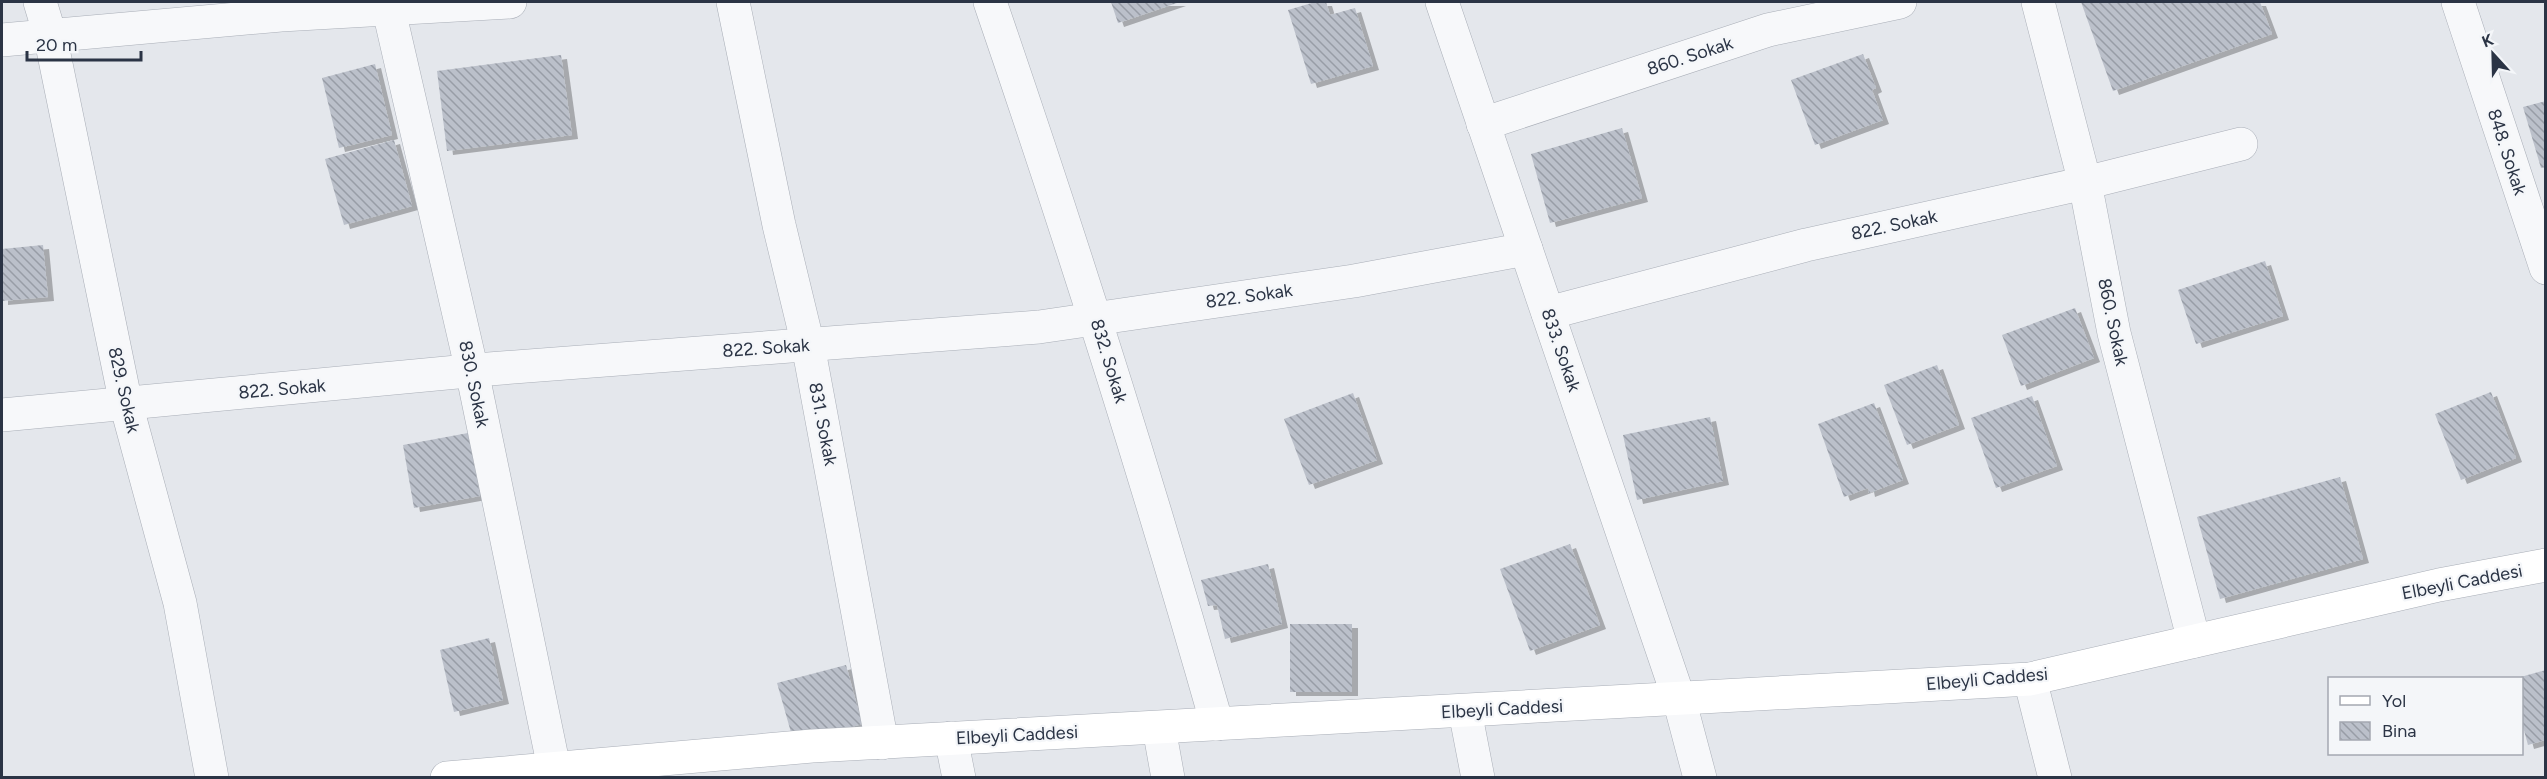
<svg xmlns="http://www.w3.org/2000/svg" width="2547" height="779" viewBox="0 0 2547 779" font-family="Figtree,sans-serif">
  <style>
    .building { fill: url(#building-back-hatch); filter: url(#shadow) }
    .lines { fill: none; stroke-linecap: round; stroke-linejoin: round }
    .street-casing { stroke: #a9aeb7; stroke-width: 34 }
    .secondary-casing { stroke: #a9aeb7; stroke-width: 34 }
    .street { stroke: #f7f8fa; stroke-width: 33 }
    .secondary { stroke: #fff; stroke-width: 33 }
    .labels { text-anchor: middle; stroke-width: 4.5; stroke-linejoin: round; paint-order: stroke }
    .street-label { font-size: 18px; fill: #2b3445; stroke: #f4f6f9 }
  </style>
  <defs>
    <pattern id="building-back-hatch" width="6" height="6" patternUnits="userSpaceOnUse" patternTransform="scale(1.5)"><rect width="6" height="6" fill="#bbc0ca"/><path d="M-1 5l2 2M0 0l6 6M5-1l2 2" fill="none" stroke="#989da6"/></pattern>
    <filter id="shadow"><feDropShadow dx="6" dy="4" stdDeviation="0" flood-color="#0004"/></filter>
  </defs>
  <rect width="100%" height="100%" fill="#e4e7ec"/>
  <g class="building">
    <polygon points="1111,2 1180,2 1118,23"/>
    <polygon points="1315,2 1326,2 1330,15 1355,8 1373,66 1311,84 1288,10"/>
    <polygon points="2081,2 2260,2 2272,34 2113,91"/>
    <polygon points="1863,54 1876,88 1872,90 1883,120 1815,145 1791,80"/>
    <polygon points="561,55 572,135 447,151 437,71"/>
    <polygon points="375,64 392,135 339,148 322,78"/>
    <polygon points="2546,101 2546,167 2541,168 2523,107"/>
    <polygon points="1622,128 1642,198 1550,223 1531,154"/>
    <polygon points="394,140 412,206 344,225 325,159"/>
    <polygon points="43,245 48,297 2,301 2,249"/>
    <polygon points="2265,261 2283,316 2196,344 2178,290"/>
    <polygon points="2075,308 2094,358 2021,386 2002,335"/>
    <polygon points="1937,365 1959,425 1907,445 1884,385"/>
    <polygon points="2491,392 2516,458 2461,480 2435,414"/>
    <polygon points="1353,393 1377,460 1309,485 1284,419"/>
    <polygon points="2032,396 2057,466 1996,488 1971,418"/>
    <polygon points="1874,403 1903,480 1869,493 1868,488 1844,497 1818,424"/>
    <polygon points="1710,417 1723,481 1637,500 1623,435"/>
    <polygon points="468,433 480,496 414,508 403,445"/>
    <polygon points="2340,477 2363,559 2220,599 2197,517"/>
    <polygon points="1570,544 1600,625 1530,651 1500,569"/>
    <polygon points="1268,564 1282,624 1225,639 1217,605 1208,606 1201,580"/>
    <rect x="1290" y="624" width="62" height="68"/>
    <polygon points="489,638 503,700 454,712 440,650"/>
    <polygon points="846,665 862,724 794,743 777,683"/>
    <polygon points="2546,670 2546,740 2528,745 2522,723 2522,678 2517,678"/>
  </g>
  <g class="lines">
    <g class="street-casing">
      <g id="street">
        <polyline points="40,2 50,35 126,404 180,603 212,778"/>
        <polyline points="387,2 472,371 554,768"/>
        <polyline points="733,2 779,225 808,345 882,743"/>
        <path d="M990 2C1072 241 1148 481 1217 724"/>
        <polyline points="1442,2 1679,699 1700,778"/>
        <polyline points="2038,2 2085,183 2114,333 2194,641"/>
        <polyline points="2458,2 2546,268"/>
        <polyline points="2,40 281,15 510,2"/>
        <polyline points="1483,124 1768,30 1900,2"/>
        <polyline points="1548,313 1806,245 2085,183 2241,144"/>
        <polyline points="2,415 489,369 1039,327 1354,281 1526,249"/>
        <polyline points="2030,679 2055,778"/>
        <polyline points="1465,711 1478,778"/>
        <polyline points="1159,728 1168,778"/>
        <polyline points="951,738 959,778"/>
      </g>
    </g>
    <g class="secondary-casing">
      <polyline id="secondary" points="447,778 812,746 2030,679 2439,585 2546,565"/>
    </g>
    <use href="#street" class="street"/>
    <use href="#secondary" class="secondary"/>
  </g>
  <g class="labels">
    <g class="street-label">
      <text transform="translate(1690 56) rotate(-18)" y="6">860. Sokak</text>
      <text transform="translate(2507 152) rotate(72)" y="6">848. Sokak</text>
      <text transform="translate(1894 225) rotate(-12)" y="6">822. Sokak</text>
      <text transform="translate(1249 296) rotate(-8)" y="6">822. Sokak</text>
      <text transform="translate(2113 322) rotate(78)" y="6">860. Sokak</text>
      <text transform="translate(766 348) rotate(-4)" y="6">822. Sokak</text>
      <text transform="translate(1561 350) rotate(71)" y="6">833. Sokak</text>
      <text transform="translate(1109 361) rotate(73)" y="6">832. Sokak</text>
      <text transform="translate(474 384) rotate(78)" y="6">830. Sokak</text>
      <text transform="translate(282 389) rotate(-5)" y="6">822. Sokak</text>
      <text transform="translate(124 390) rotate(77)" y="6">829. Sokak</text>
      <text transform="translate(823 424) rotate(79)" y="6">831. Sokak</text>
      <text transform="translate(2462 582) rotate(-11)" y="6">Elbeyli Caddesi</text>
      <text transform="translate(1987 679) rotate(-5)" y="6">Elbeyli Caddesi</text>
      <text transform="translate(1502 709) rotate(-3)" y="6">Elbeyli Caddesi</text>
      <text transform="translate(1017 735) rotate(-3)" y="6">Elbeyli Caddesi</text>
    </g>
  </g>
  <rect width="2547" height="779" fill="none" stroke="#2b3445" stroke-width="6"/>
  <rect x="2328" y="677" width="195" height="78" fill="#f4f6f9" stroke="#a4a8b1" stroke-width="1.5"/>
  <rect x="2340" y="696" width="30" height="9" fill="#ffffff" stroke="#a4a8b1" stroke-width="1.5"/>
  <text x="2382" y="707" font-size="18" fill="#2b3445">Yol</text>
  <rect x="2340" y="722" width="30" height="18" fill="url(#building-back-hatch)" stroke="#a4a8b1" stroke-width="1.5"/>
  <text x="2382" y="737" font-size="18" fill="#2b3445">Bina</text>
  <g transform="translate(2493 54) rotate(338)" stroke="#f4f6f9" stroke-width="4.5" paint-order="stroke">
  <path d="M0-4.5L10 22L0 15L-10 22Z" fill="#2b3445"/>
  <text y="-9" font-size="16" font-weight="bold" text-anchor="middle" fill="#2b3445">K</text>
  </g>
  <path d="M27 51v9h114v-9" fill="none" stroke="#2b3445" stroke-width="3"/>
  <text x="36" y="51" font-size="18" fill="#2b3445" stroke="#f4f6f9" stroke-width="4.5" paint-order="stroke">20 m</text>
</svg>
